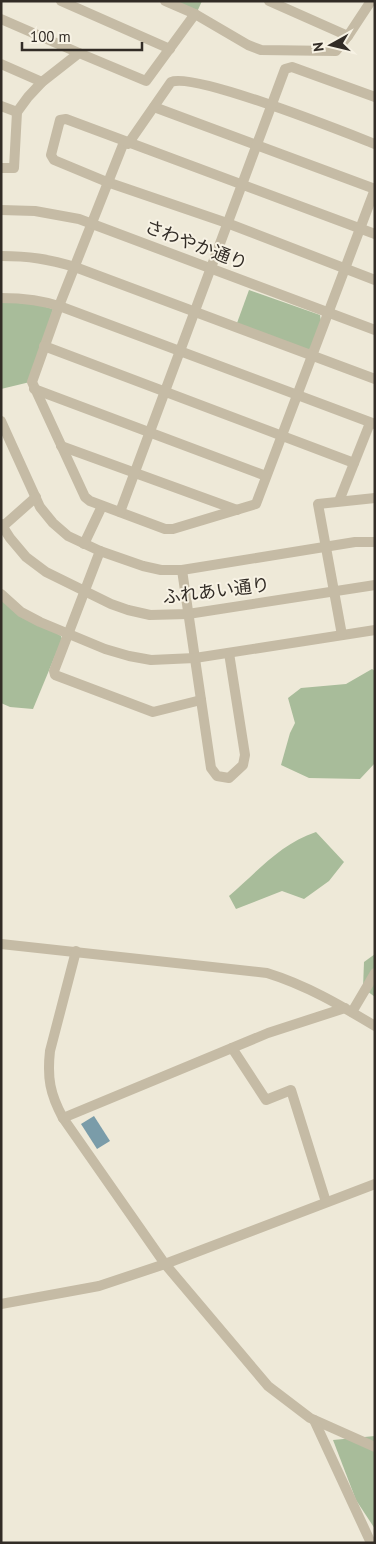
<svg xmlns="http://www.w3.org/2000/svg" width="376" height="1544" viewBox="0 0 376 1544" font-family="'PT Sans','Noto Sans JP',sans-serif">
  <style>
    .green { fill: #a8bc9a }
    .water { fill: #7a9ca9 }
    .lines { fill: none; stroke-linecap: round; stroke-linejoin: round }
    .minor { stroke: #c5bba5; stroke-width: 10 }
    .labels { text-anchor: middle; stroke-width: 4; stroke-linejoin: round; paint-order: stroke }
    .street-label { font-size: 18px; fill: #322c26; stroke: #f7f2e4 }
  </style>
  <rect width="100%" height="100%" fill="#eee9d8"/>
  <g class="green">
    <polygon points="171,1 202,1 197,12"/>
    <polygon points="249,290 320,315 321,321 311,348 308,350 237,323"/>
    <polygon points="1,302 35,304 53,309 30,382 1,389"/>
    <polygon points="1,599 61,636 62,639 33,709 10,707 1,703"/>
    <polygon points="372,669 375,671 375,763 360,779 309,778 281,765 290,733 295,723 288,698 301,688 346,684"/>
    <path d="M316 832 344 862 329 881 304 899 282 891 236 909 229 896C257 872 280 844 316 832Z"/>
    <polygon points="375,954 375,997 363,988 364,962"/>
    <polygon points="375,1436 375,1529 356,1500 333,1440"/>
  </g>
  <polygon class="water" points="94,1116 110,1141 97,1149 81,1124"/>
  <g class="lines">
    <g class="minor">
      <polyline points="61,1 170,49"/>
      <polyline points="165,1 195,14 248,45 261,50 336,51 348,36"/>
      <polyline points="269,1 348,36 371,1"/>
      <polyline points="1,19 79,53"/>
      <polyline points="1,64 42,82"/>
      <polyline points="1,106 17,112"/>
      <polyline points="154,107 375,189"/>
      <polyline points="124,142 59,306 32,382 85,497 90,501 165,529 173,529 256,504 375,189"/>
      <path d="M128 144 171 82C194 72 344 132 375 144"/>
      <polyline points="1,168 14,168 17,112 28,97 42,82 79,53 146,81 195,14"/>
      <polyline points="1,210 35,211 79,219 375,330"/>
      <polyline points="375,234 66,119 60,120 51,155 54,160 107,182 227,223 375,280"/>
      <path d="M1 256C29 256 48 259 75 267L375 379"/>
      <path d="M1 298C23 298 42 300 62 307L375 424"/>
      <polyline points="44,346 354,463"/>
      <polyline points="34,389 266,476"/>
      <polyline points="1,421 40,507 53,523 68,536 100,551 143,566 161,570 182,570 355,542 375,542"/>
      <polyline points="61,446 237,510"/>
      <polyline points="339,501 370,423"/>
      <polyline points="120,512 285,69 292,67 375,97"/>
      <polyline points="1,524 10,538 26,557 46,572 111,604 128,610 150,615 188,614 375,585"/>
      <polyline points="1,528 36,497"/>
      <polyline points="84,544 102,506"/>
      <polyline points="100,551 54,671 55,675 153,712 201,700"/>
      <polyline points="182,570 211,768 217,776 229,778 243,765 245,755 229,653"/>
      <polyline points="1,594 21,612 40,622 105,649 129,656 151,660 195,658 375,630"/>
      <polyline points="342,635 318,504 375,498"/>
      <path d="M1 944 267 973C306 985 340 1005 375 1026"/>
      <path d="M76 951 50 1051C47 1078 50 1094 63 1118L165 1264 268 1386 310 1418 375 1447"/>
      <polyline points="352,1012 375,973"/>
      <polyline points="232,1048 266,1100 291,1090 326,1202"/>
      <polyline points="63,1118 268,1033 345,1008"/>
      <polyline points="1,1304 99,1286 165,1264 375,1184"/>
      <polyline points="314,1420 371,1543"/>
    </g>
  </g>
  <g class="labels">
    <g class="street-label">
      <text transform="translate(196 245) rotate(21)" y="6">さわやか通り</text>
      <text transform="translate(216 591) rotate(-7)" y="6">ふれあい通り</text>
    </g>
  </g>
  <rect width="376" height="1544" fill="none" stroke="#322c26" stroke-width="5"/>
  <g transform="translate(331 45) rotate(262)" stroke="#f7f2e4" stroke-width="4" paint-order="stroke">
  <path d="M0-4L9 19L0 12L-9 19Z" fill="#322c26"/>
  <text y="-8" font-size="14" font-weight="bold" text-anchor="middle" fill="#322c26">N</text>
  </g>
  <path d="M22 42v8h120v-8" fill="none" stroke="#322c26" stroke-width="2.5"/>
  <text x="30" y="42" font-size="15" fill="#322c26" stroke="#f7f2e4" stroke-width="4" paint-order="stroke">100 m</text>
</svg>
